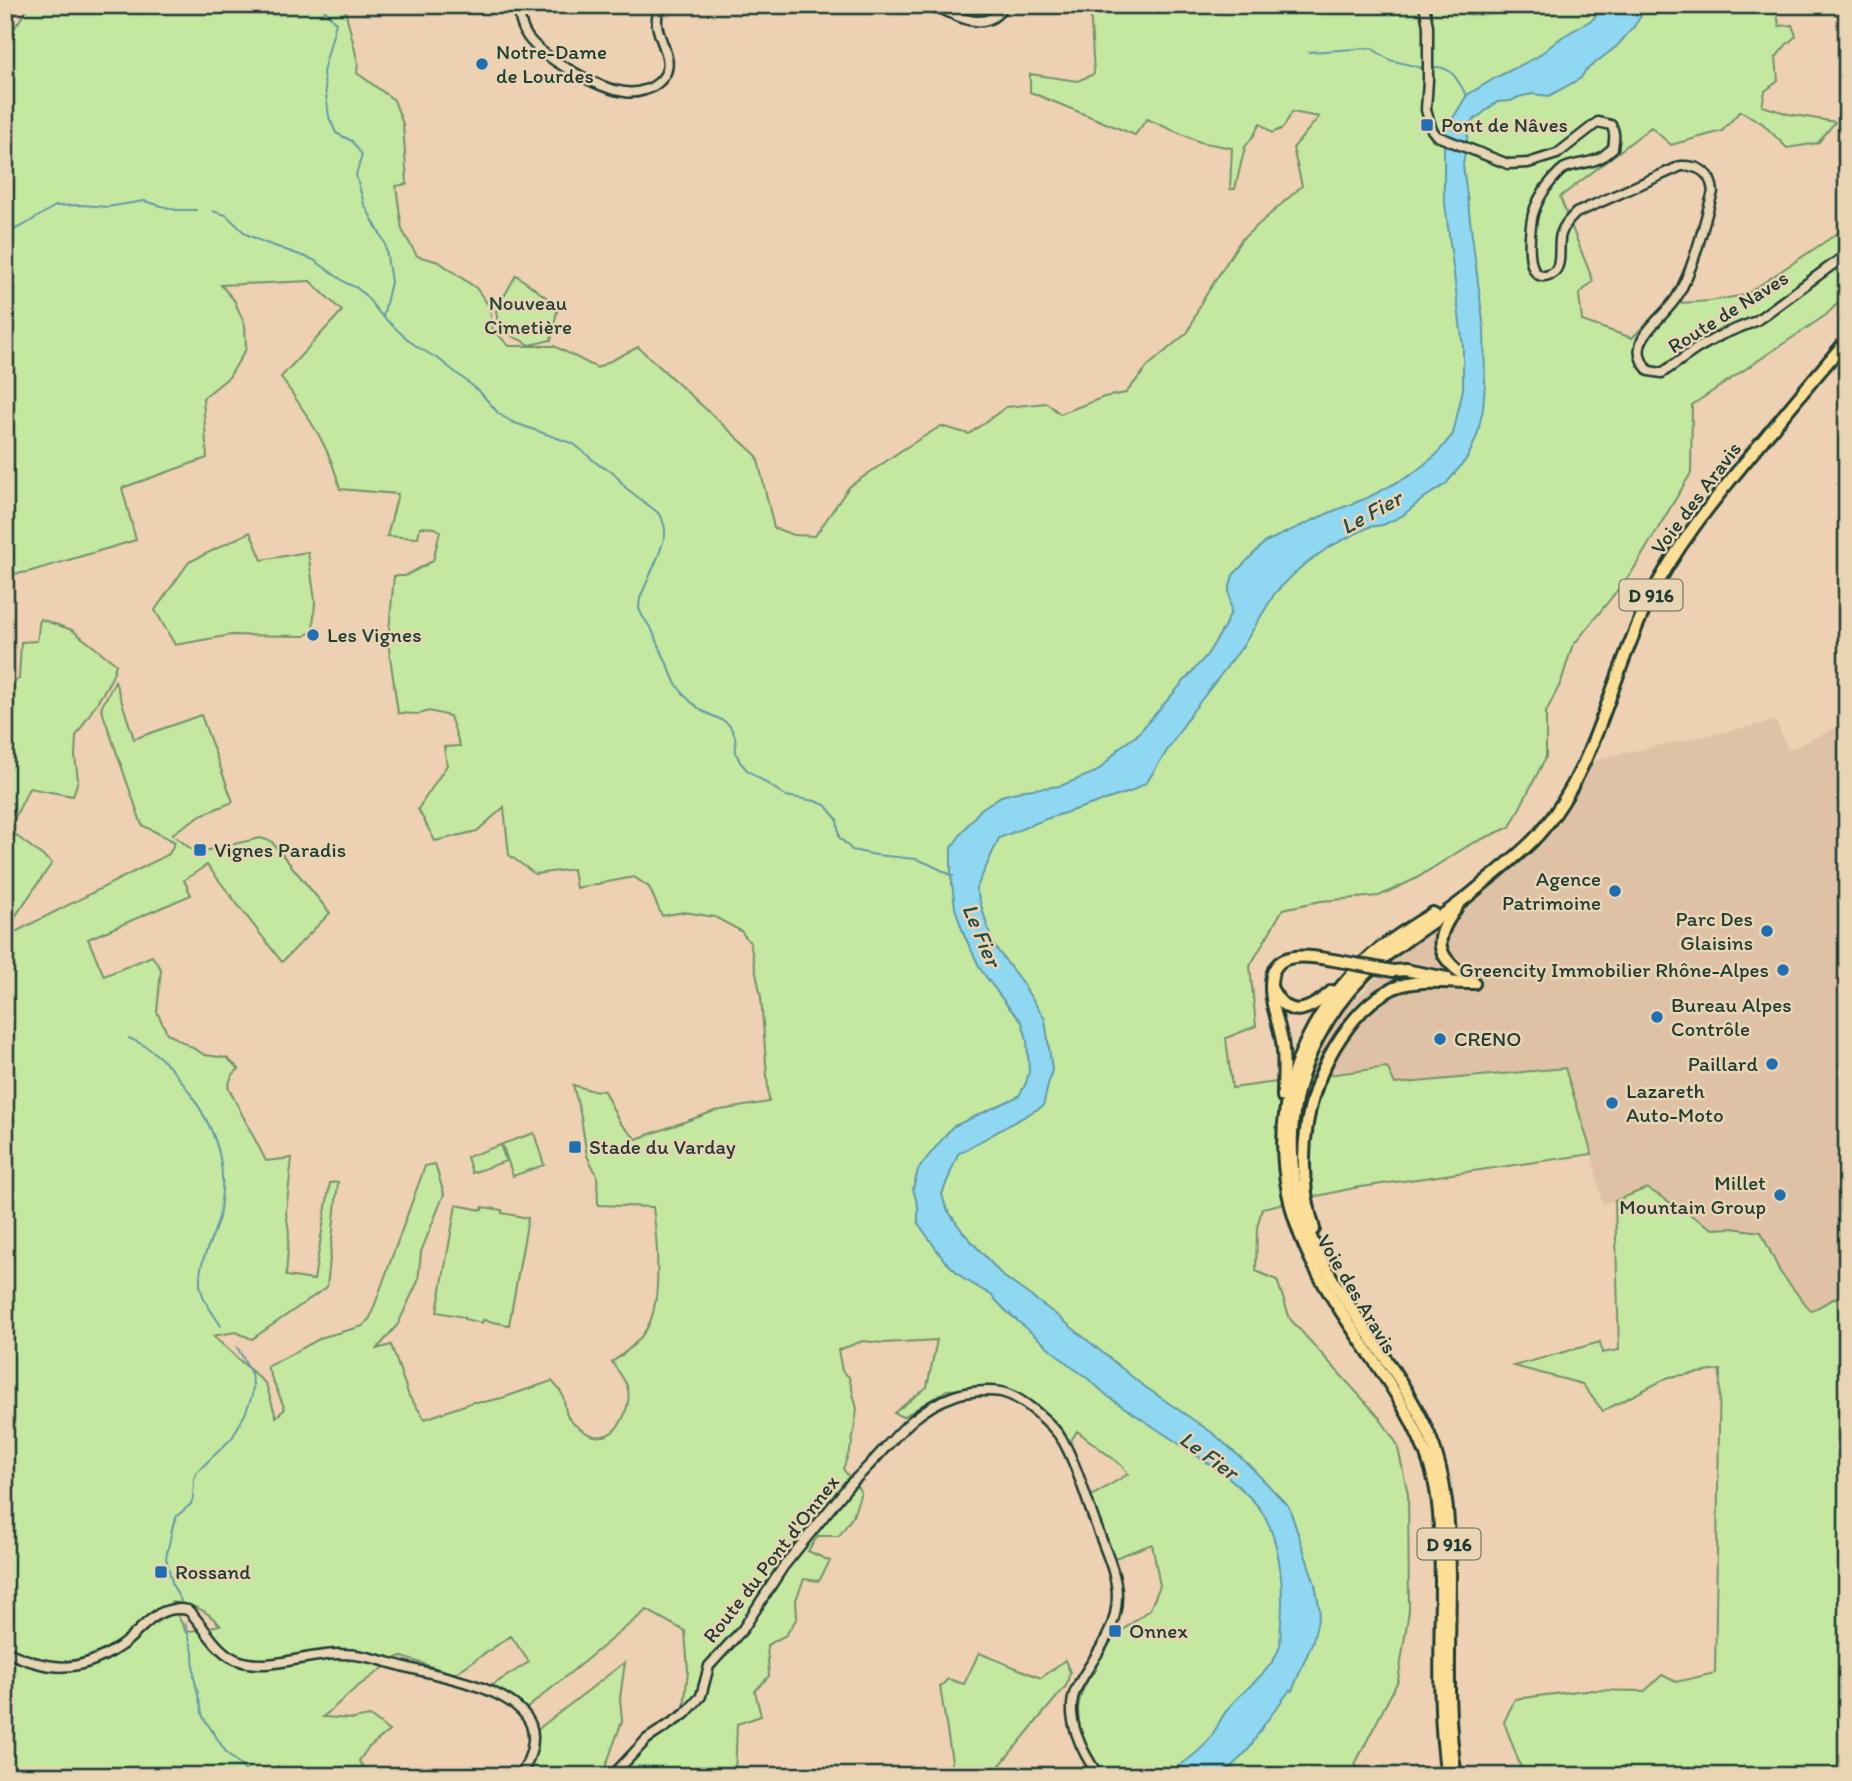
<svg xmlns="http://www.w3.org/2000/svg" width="1852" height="1781" viewBox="0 0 1852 1781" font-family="Itim,sans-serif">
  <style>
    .built { fill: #dfc2a6 }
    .green { fill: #c5e8a1; stroke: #72926a; stroke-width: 2; fill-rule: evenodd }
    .water { fill: #90d8f1; stroke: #639aa5; stroke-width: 2 }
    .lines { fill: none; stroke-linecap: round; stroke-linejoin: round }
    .stream { stroke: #639aa5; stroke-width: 2 }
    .secondary-casing { stroke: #1f3d34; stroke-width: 13 }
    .highway-casing { stroke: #1f3d34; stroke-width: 16 }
    .secondary { stroke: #e9d4b3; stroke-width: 8 }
    .highway { stroke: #fcde96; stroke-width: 10 }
    .highway-bridge-casing { stroke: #1f3d34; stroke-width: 16; stroke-linecap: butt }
    .highway-bridge { stroke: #fcde96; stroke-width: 10 }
    .poi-dot { fill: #1f6fb2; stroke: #e9d4b3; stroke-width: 2.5 }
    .labels { text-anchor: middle; stroke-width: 5; stroke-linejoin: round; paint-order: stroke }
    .shield { fill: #e9d4b3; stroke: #5c6a5a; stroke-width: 2 }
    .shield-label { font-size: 19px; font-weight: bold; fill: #1f3d34 }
    .poi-label { font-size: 21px; fill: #1f3d34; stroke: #e9d4b3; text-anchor: start }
    .park-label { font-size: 21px; fill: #274639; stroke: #e9d4b3 }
    .street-label { font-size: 21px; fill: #1f3d34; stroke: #e9d4b3 }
    .water-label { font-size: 23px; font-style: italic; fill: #2a4c47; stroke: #e9d4b3 }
  </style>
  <rect width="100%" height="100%" fill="#edd1b2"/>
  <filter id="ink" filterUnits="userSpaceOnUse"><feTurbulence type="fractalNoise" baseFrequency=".0143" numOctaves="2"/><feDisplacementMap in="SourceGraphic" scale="14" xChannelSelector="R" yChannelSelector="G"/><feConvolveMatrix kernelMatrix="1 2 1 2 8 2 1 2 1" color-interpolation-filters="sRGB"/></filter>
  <g filter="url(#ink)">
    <polygon class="built" points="1776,721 1788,750 1847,723 1847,1295 1839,1296 1811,1312 1780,1272 1761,1232 1731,1228 1713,1229 1648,1188 1615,1201 1602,1203 1592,1154 1565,1068 1395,1084 1310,1077 1328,1034 1344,1009 1365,990 1390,961 1410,948 1450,909 1527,845 1579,772 1601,758"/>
    <g class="green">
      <path d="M30 5H344L358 63 357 73 394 100 403 124 407 184 396 186 402 230 417 256 439 262 476 288 490 307 492 328 509 346H554L597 368 638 347 757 456 774 528 794 535 815 536 849 487 902 450 941 426 969 434 1006 407 1047 403 1060 414 1104 397 1126 393 1148 366 1188 332 1201 303 1241 240 1302 186 1293 148 1319 117 1292 112 1283 128 1272 133 1260 123 1254 135 1245 147 1235 189H1230L1232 148 1200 142 1147 119 1135 135 1030 92V74L1077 81 1094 74 1090 5H1776L1779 26 1792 25 1796 36 1786 45 1776 57 1778 81 1765 91 1762 106 1789 114 1835 122 1818 143 1787 148 1762 123 1740 111 1722 131 1671 145 1651 127 1560 197 1593 281 1579 294 1582 321 1632 338 1665 304 1710 301 1745 295 1847 227V294L1826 315 1692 405 1691 473 1632 572 1572 647 1561 682 1546 712V757L1510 827 1471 844 1415 879 1379 896 1321 901 1283 909 1250 966 1256 1026 1226 1038 1232 1088 1387 1067 1395 1084 1565 1068 1592 1154 1354 1188 1262 1208 1257 1228 1256 1271 1277 1280 1290 1319 1379 1417 1397 1444 1408 1494 1409 1611 1398 1681 1355 1764 1363 1776H1105C1088 1750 1068 1719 1084 1688 1087 1681 1090 1675 1096 1670L1097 1662 1114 1637 1150 1609 1160 1586 1152 1544 1115 1558 1090 1497 1128 1474 1121 1465 1077 1431 1069 1444 1057 1425 1038 1406 1003 1387 947 1390 903 1417 894 1413 927 1387 937 1340 883 1343 863 1341 838 1350 842 1371 849 1377 857 1409 852 1444 843 1469 861 1492 853 1516 839 1536H818L808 1551 830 1561 819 1581 804 1579 796 1600 797 1618 786 1635 767 1645 769 1676 755 1691 761 1716 737 1724 735 1776H612L684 1708 688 1671 685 1631 647 1610 526 1709 511 1696 491 1686 529 1662 511 1636 454 1674 400 1656 357 1687 323 1717 353 1719 370 1716 389 1731 368 1748 359 1761 368 1773 376 1776H5V937L169 854 175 842 142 825 101 708 115 681 134 739 201 715 233 802 201 815 172 834 196 853 260 838 271 841 330 913 282 962 207 865 184 880 191 895 88 939 104 976 152 956 161 969 157 1012 167 1033 205 1055 227 1058 239 1069 232 1075 228 1087 266 1161 292 1158 286 1212 289 1233 286 1276 314 1280 330 1183 338 1182 327 1287 252 1339 236 1332 213 1336 266 1384 276 1417 285 1409 267 1367 323 1337 363 1326 370 1318 425 1166 435 1164 444 1194 421 1252 418 1281 398 1324 377 1349 391 1345 409 1396 425 1419 473 1402H484L502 1398 552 1381C555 1385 560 1389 562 1394 568 1409 561 1415 578 1427 585 1433 594 1438 603 1436 621 1433 633 1402 627 1386 624 1378 617 1370 612 1362 627 1352 643 1339 650 1322 662 1292 657 1239 653 1207L598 1205 597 1175 587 1156 581 1117 573 1085 590 1090 604 1091 620 1123 636 1139 715 1111 769 1102 761 997 750 943 741 931 715 917 684 912 662 916 649 887 634 877 576 888 573 869 535 874 509 855 504 807 477 831 435 841 418 809 447 765 444 747 460 746 450 716 429 711 419 714 398 713 388 642 394 576H405L433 561 440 531 435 528 420 527 418 538 387 536 398 494 340 489C329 443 307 416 281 377L342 311 310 281 221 285 234 300 245 325 246 349 229 377 203 398 207 458 122 488 136 540 28 572 5 575V42ZM171 1602C194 1605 204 1608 220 1625L186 1632Z"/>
      <polygon points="516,275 558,306 551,340 530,345 499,329 496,311"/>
      <polygon points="250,532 262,560 308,552 315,601 313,630 305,636 231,635 175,645 155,610 189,562"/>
      <polygon points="40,619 72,630 116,664 112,677 103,693 76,736 75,756 78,780 73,796 29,788 9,830 52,863 5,931 5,819 13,814 13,803 5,804 5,687 19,679 21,642 37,641"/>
      <polygon points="534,1133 544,1165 513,1176 502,1144"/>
      <polygon points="500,1145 506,1161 472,1173 467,1157"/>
      <polygon points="1647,1188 1713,1229 1731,1228 1761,1232 1780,1272 1811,1311 1839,1296 1847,1295 1847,1776 1517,1776 1523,1773 1504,1722 1515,1699 1585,1690 1645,1691 1662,1675 1676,1682 1715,1673 1720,1370 1669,1377 1603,1411 1582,1384 1514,1366 1600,1342 1602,1353 1619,1350 1615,1201"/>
      <polygon points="456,1205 482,1210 483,1207 502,1210 502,1213 528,1218 509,1325 483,1320 482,1323 464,1319 464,1317 437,1312"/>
      <polygon points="979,1653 1041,1678 1065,1660 1070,1672 1066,1686 991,1776 947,1776 952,1761 940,1687 948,1679 964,1684"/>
      <polygon points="625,1662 620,1698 622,1721 604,1771 607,1776 521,1776 533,1733"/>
    </g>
    <path class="water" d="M1605 5H1640L1641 16 1633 28 1617 46 1585 71 1581 78 1549 96 1532 94 1519 97 1511 101 1497 102 1474 120 1469 127 1463 165 1484 329 1485 383 1483 409 1477 436 1468 457 1446 484 1424 498 1402 516 1383 525 1369 527 1329 547 1300 568 1275 593 1243 646 1192 712 1147 782 1130 792 1046 819 999 838 976 889 993 944 1020 980 1045 1019 1052 1069 1043 1106 958 1154 942 1194 946 1208 963 1232 1003 1276 1054 1313 1141 1384 1214 1434 1249 1465 1289 1507 1315 1584 1320 1611 1313 1641 1292 1691 1290 1690 1263 1726 1249 1749 1232 1767 1218 1776H1165C1178 1766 1196 1756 1207 1742 1216 1732 1220 1717 1230 1706 1246 1687 1273 1671 1280 1645 1281 1638 1280 1630 1281 1623 1284 1589 1281 1538 1260 1509 1250 1496 1238 1486 1226 1475L1110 1398 1087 1378 1068 1364 1006 1311 991 1295 964 1279 944 1260 918 1223V1206L913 1189 918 1170 926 1159 952 1127 1019 1096 1026 1083 1029 1072 1027 1040 1022 1022 1007 1005 981 970 964 935 955 908 951 875V848L966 827 981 809 1001 796 1025 790 1060 786 1096 772 1105 764 1120 747 1136 736 1207 655 1223 629 1231 612 1229 590 1233 575 1265 542 1331 512 1367 498 1411 475 1436 455 1453 434 1463 389V347L1444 195V133L1467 95 1497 77 1537 57 1562 37 1593 19Z"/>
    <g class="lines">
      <g class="stream">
        <polyline points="320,5 336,23 323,72 329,117 336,133 352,141 362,155 356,175 364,204 385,243 391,282 383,316"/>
        <polyline points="1309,52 1371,48 1390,60 1422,68"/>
        <path d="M1434 67C1453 66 1458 82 1467 96"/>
        <polyline points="213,211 226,215 246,234 263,242 314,260 346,283 357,288 365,295 380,314 405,337 416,346 440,360 479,391 499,414 512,422 574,444 599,465 613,472 626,488 657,512 662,518 665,529 665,536 658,557 640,598 639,609 643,617 652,630 675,682 682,692 690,701 702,711 724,721 730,726 735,736 736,753 740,762 748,771 786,796 815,801 825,805 837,819 839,837 852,850 876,855 916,859 929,864 953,876"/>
        <polyline points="5,234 26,224 55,206 82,205 107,207 144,201 176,210 196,210"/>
        <path d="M129 1038C135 1041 142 1044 148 1048 179 1070 213 1121 220 1158 224 1178 222 1197 219 1217 214 1238 198 1261 200 1283 201 1299 213 1313 221 1326"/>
        <polyline points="181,1601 173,1586 166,1558 173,1525 177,1516 191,1504 193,1498 194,1478 197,1472 232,1438 245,1414 252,1396 253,1384 251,1374 245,1361 237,1347"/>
        <polyline points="185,1623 193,1652 194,1677 203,1717 226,1752 251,1776"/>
      </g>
      <g class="secondary-casing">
        <g id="secondary">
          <path d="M519 5C519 16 521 27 527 36 542 58 599 89 625 92 637 94 652 89 660 81 684 58 643 31 662 5"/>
          <path d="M934 5C956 16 987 35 1004 5"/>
          <path d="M1424 5 1428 26V80L1426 110 1432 130 1437 136 1508 164 1528 163 1557 154 1598 122 1611 125C1616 133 1614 140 1613 148 1609 151 1604 156 1600 158 1589 164 1574 163 1563 169 1558 173 1552 180 1548 185 1542 193 1536 204 1533 214 1530 226 1522 288 1551 274 1564 268 1557 246 1561 234 1564 225 1569 220 1576 213L1681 166C1700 165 1711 173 1713 192 1703 226 1696 263 1678 295 1669 312 1643 329 1640 347 1638 357 1643 364 1649 371L1662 373 1698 348 1721 335 1756 321 1847 254"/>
          <path d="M5 1651C48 1671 78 1674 119 1647 143 1631 155 1603 188 1610 205 1626 216 1654 240 1661 269 1671 310 1653 341 1654 364 1654 386 1662 409 1668 442 1676 517 1689 531 1725 537 1742 529 1760 521 1776"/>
          <path d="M612 1776 647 1739 685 1714 701 1696 709 1666 743 1629 783 1567 850 1484C886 1453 906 1412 954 1396 967 1391 988 1390 1001 1392 1021 1396 1053 1424 1063 1441 1077 1465 1086 1499 1096 1525 1104 1548 1117 1573 1117 1596 1117 1633 1093 1657 1077 1687 1062 1715 1083 1754 1099 1776"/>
        </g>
      </g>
      <g class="highway-casing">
        <g id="highway">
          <path d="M1457 907C1429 945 1438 957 1474 983"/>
          <path d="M1433 913C1412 926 1390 939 1372 955 1275 1041 1257 1166 1320 1277 1356 1342 1409 1397 1431 1469 1442 1505 1440 1543 1441 1580 1441 1645 1437 1711 1447 1776"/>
          <polyline points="1393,971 1405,970 1447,978"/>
          <path d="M1272 989C1289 1022 1310 1010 1332 991"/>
          <path d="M1283 1097C1283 1078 1285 1059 1282 1041 1280 1030 1277 1020 1274 1009 1260 949 1295 953 1339 961"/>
          <path d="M1314 1229C1293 1160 1305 1083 1349 1026 1361 1010 1376 996 1394 988 1418 978 1448 983 1474 983"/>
          <path d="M1456 1776C1445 1710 1450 1641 1450 1574 1449 1527 1448 1479 1429 1434 1382 1329 1286 1261 1292 1134 1295 1066 1329 1003 1381 960 1407 938 1436 921 1463 900 1474 892 1484 882 1495 874 1510 861 1526 849 1539 834 1597 768 1610 677 1649 600 1675 547 1713 501 1750 456 1782 417 1814 378 1847 340"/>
        </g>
      </g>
      <use href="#secondary" class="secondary"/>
      <use href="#highway" class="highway"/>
      <g class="highway-bridge-casing">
        <polyline id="highway-bridge" points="1339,961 1393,971"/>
      </g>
      <use href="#highway-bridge" class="highway-bridge"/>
    </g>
  </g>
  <g class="poi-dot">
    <circle cx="482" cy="64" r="7"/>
    <rect x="1420" y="118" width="14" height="14" rx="3.5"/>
    <circle cx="313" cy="635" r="7"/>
    <rect x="193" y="843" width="14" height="14" rx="3.5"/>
    <circle cx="1615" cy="891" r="7"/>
    <circle cx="1767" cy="931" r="7"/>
    <circle cx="1783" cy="970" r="7"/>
    <circle cx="1657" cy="1017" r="7"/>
    <circle cx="1440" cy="1039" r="7"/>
    <circle cx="1772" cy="1064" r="7"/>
    <circle cx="1612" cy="1103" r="7"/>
    <rect x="568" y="1140" width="14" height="14" rx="3.5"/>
    <circle cx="1780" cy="1195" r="7"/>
    <rect x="154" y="1565" width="14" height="14" rx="3.5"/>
    <rect x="1108" y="1624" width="14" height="14" rx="3.5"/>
  </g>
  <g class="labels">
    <g class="shield">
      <rect x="1619.5" y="579.5" width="63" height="31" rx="5"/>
      <rect x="1417.5" y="1528.5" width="63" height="31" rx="5"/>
    </g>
    <g class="shield-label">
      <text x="1651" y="602">D 916</text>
      <text x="1449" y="1551">D 916</text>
    </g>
    <g class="poi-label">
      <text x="496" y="59">Notre-Dame<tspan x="496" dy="24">de Lourdes</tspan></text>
      <text x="1441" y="132">Pont de Nâves</text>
      <text x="327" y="642">Les Vignes</text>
      <text x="214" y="857">Vignes Paradis</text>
      <text x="1601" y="886" text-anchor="end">Agence<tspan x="1601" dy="24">Patrimoine</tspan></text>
      <text x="1753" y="926" text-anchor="end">Parc Des<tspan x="1753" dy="24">Glaisins</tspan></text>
      <text x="1769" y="977" text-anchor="end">Greencity Immobilier Rhône-Alpes</text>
      <text x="1671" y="1012">Bureau Alpes<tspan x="1671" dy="24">Contrôle</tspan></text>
      <text x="1454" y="1046">CRENO</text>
      <text x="1758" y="1071" text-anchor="end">Paillard</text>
      <text x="1626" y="1098">Lazareth<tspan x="1626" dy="24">Auto-Moto</tspan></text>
      <text x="589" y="1154">Stade du Varday</text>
      <text x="1766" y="1190" text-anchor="end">Millet<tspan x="1766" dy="24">Mountain Group</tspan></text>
      <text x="175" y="1579">Rossand</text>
      <text x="1129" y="1638">Onnex</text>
    </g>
    <g class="park-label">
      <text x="528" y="310">Nouveau<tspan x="528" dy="24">Cimetière</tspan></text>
    </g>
    <g class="street-label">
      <text transform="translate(1728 312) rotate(-32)" y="7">Route de Naves</text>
      <text transform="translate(1696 498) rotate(-53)" y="7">Voie des Aravis</text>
      <text transform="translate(1357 1294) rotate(59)" y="7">Voie des Aravis</text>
      <text transform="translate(771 1559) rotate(-52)" y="7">Route du Pont d'Onnex</text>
    </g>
    <g class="water-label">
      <text transform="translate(1371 512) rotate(-29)" y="8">Le Fier</text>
      <text transform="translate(982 935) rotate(67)" y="8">Le Fier</text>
      <text transform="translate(1209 1455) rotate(36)" y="8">Le Fier</text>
    </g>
  </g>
  <rect width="1852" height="1781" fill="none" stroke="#e9d4b3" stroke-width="28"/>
  <rect x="14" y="14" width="1824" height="1753" fill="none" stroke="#1f3d34" stroke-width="2.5" filter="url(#ink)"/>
</svg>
